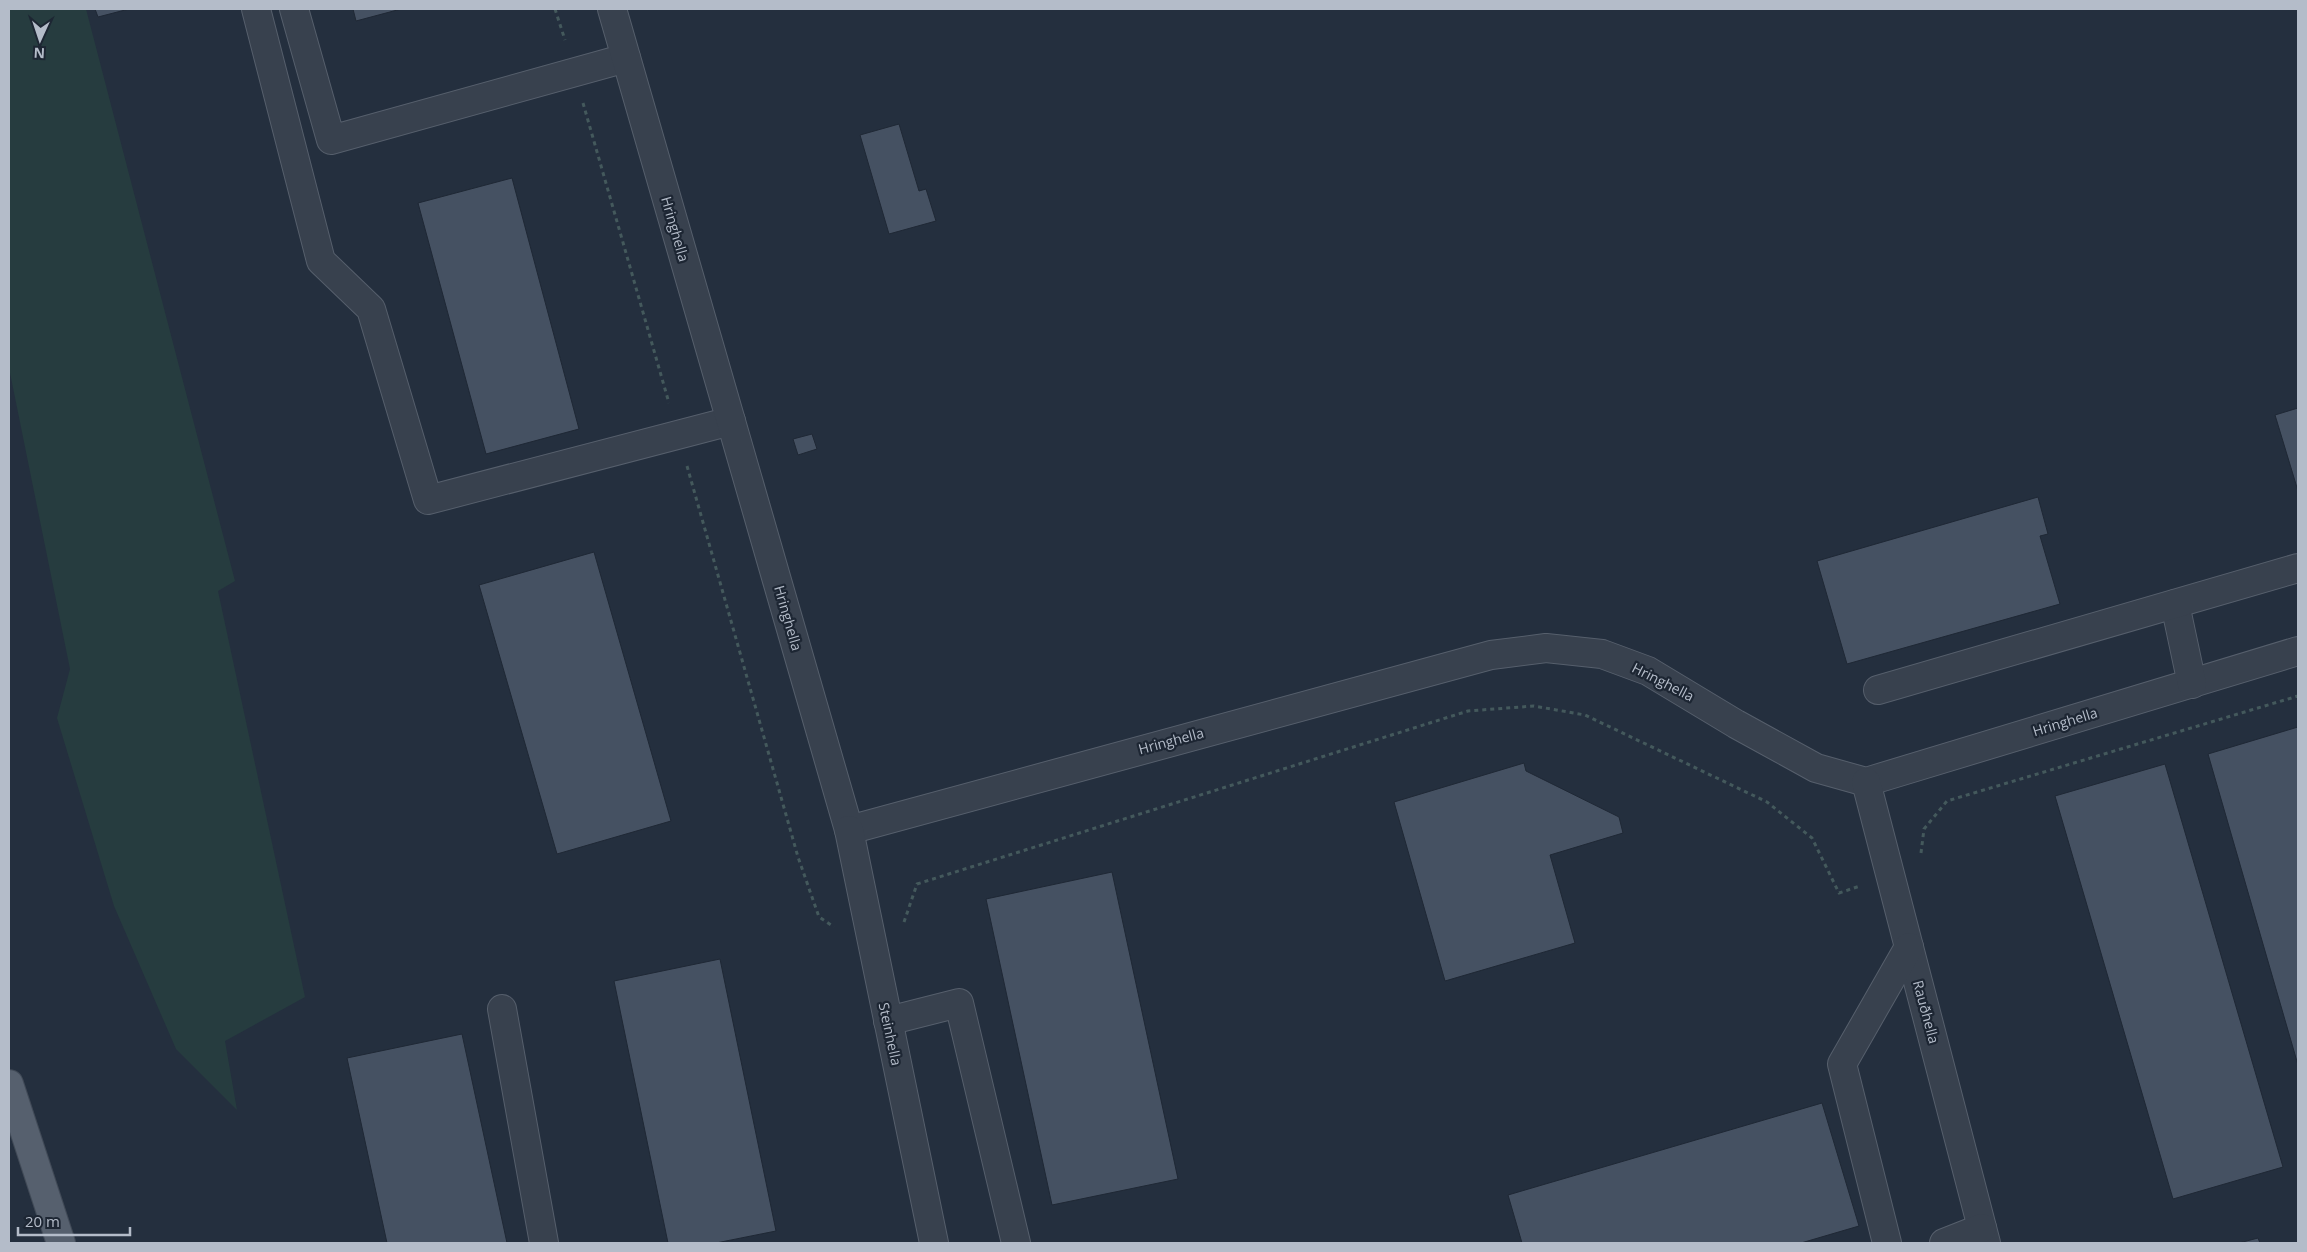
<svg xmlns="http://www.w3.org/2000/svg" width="2307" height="1252" viewBox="0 0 2307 1252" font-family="'Open Sans',sans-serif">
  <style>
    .green { fill: #263c3f }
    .building { fill: #455162; stroke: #1f2835 }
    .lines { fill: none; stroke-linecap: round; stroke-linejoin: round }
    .minor-casing { stroke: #565f6c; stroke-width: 30 }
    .major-casing { stroke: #414a57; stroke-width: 30 }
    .path { stroke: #44595c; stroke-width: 3; stroke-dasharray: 4 4; stroke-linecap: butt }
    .minor { stroke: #38414e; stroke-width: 28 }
    .major { stroke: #56606e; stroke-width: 28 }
    .labels { text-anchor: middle; stroke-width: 4.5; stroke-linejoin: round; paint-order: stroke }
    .street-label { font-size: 14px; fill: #b4bcc9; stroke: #1d2633 }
  </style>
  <rect width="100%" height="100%" fill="#242f3e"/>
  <polygon class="green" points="9,9 86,9 235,581 218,591 305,997 225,1041 237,1110 176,1049 114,906 57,718 70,669 9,368"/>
  <g class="building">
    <polygon points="95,9 129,9 98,17"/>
    <polygon points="353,9 401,9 356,21"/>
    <polygon points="899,124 919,191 926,189 936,221 889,234 860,135"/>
    <polygon points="512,178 579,429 486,454 418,203"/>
    <polygon points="2298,408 2298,491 2275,415"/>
    <polygon points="812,434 817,449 798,455 793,439"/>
    <polygon points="2038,497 2048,534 2040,536 2060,604 1847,664 1817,561"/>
    <polygon points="594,552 671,821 557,854 479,585"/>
    <polygon points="2298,727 2298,1065 2208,754"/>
    <polygon points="1524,763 1526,771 1619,817 1623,833 1550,855 1575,943 1445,981 1394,802"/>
    <polygon points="2165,764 2283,1167 2173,1199 2055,796"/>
    <polygon points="1112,872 1178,1179 1052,1205 986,899"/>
    <polygon points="720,959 776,1231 716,1243 668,1243 614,981"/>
    <polygon points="462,1034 507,1243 387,1243 347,1058"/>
    <polygon points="1822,1103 1859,1226 1801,1243 1522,1243 1508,1195"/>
    <polygon points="2258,1238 2260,1243 2239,1243"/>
  </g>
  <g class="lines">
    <g class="minor-casing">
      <g id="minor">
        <polyline points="256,9 321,261 371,309 428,500 731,421"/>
        <polyline points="294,9 331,140 626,58"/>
        <polyline points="612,9 849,830 1491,655 1546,648 1602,654 1648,671 1736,724 1816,768 1866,782 2298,651"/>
        <polyline points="2175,604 2192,684"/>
        <polyline points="1878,690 2298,568"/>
        <polyline points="1866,782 1986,1243"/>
        <polyline points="849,830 934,1243"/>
        <polyline points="502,1009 544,1243"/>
        <polyline points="888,1021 959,1003 1016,1243"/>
        <polyline points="1887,1243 1842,1064 1909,947"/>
        <polyline points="1944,1243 1982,1228"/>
      </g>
    </g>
    <g class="major-casing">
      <polyline id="major" points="9,1084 61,1243"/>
    </g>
    <g class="path">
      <polyline points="555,9 565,40"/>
      <polyline points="583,103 669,403"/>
      <polyline points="687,466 798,857 819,917 834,927"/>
      <polyline points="1921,853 1924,829 1947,801 2298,696"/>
      <polyline points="904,922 917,884 1468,711 1534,706 1585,715 1767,802 1812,838 1839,893 1860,886"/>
    </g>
    <use href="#minor" class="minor"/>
    <use href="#major" class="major"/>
  </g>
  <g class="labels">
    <g class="street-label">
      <text transform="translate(675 229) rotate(74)" y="5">Hringhella</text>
      <text transform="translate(788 618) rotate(74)" y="5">Hringhella</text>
      <text transform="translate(1663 682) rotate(27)" y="5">Hringhella</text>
      <text transform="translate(2065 722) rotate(-17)" y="5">Hringhella</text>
      <text transform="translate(1171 741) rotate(-15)" y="5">Hringhella</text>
      <text transform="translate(1926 1012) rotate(75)" y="5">Rauðhella</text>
      <text transform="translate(890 1034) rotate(78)" y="5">Steinhella</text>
    </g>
  </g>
  <rect width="2307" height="1252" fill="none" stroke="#b4bcc9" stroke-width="20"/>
  <g transform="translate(40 40) rotate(183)" stroke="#1d2633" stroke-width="4" paint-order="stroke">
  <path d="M0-4L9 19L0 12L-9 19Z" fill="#b4bcc9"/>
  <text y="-8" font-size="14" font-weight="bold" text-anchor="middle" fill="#b4bcc9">N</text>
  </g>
  <path d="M18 1227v8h112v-8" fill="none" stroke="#b4bcc9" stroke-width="2.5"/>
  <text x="25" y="1227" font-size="15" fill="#b4bcc9" stroke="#1d2633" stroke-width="4" paint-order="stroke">20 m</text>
</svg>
